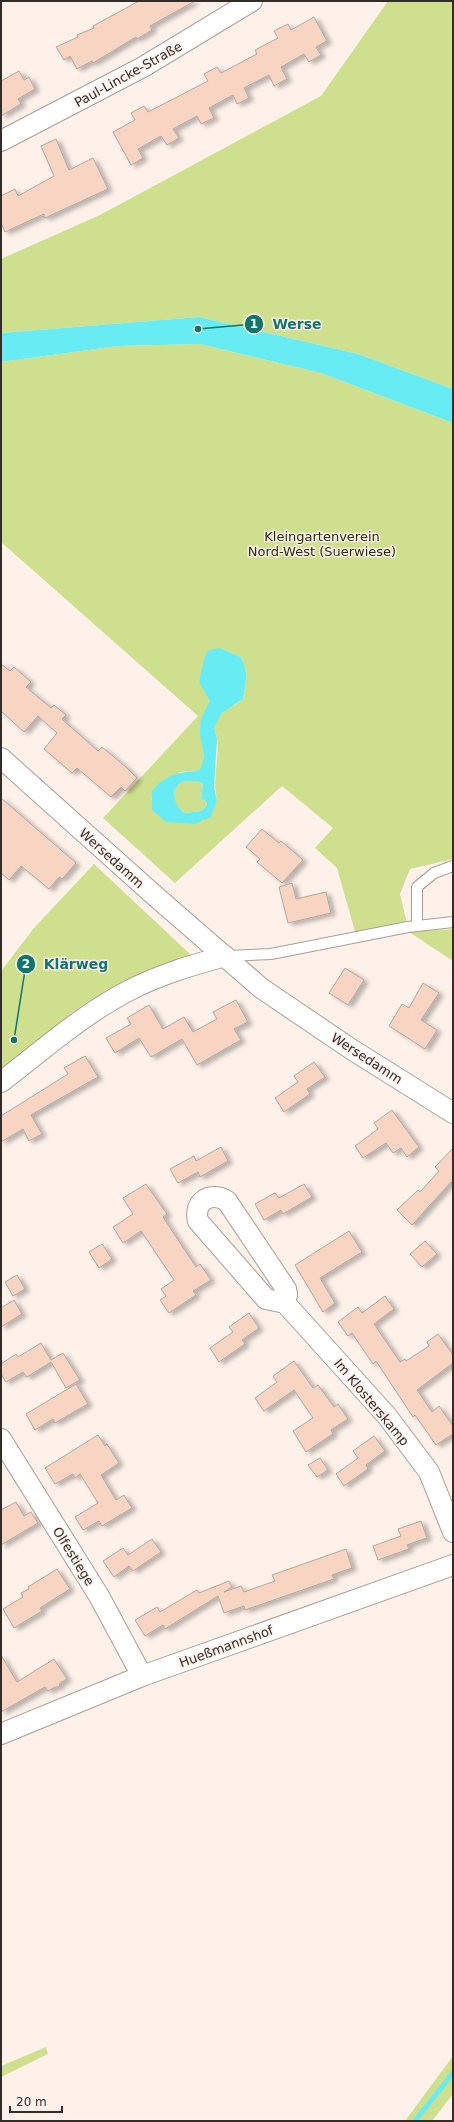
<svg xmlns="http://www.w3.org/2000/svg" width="454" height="2122" viewBox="0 0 454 2122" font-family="'DejaVu Sans',sans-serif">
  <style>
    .green { fill: #cedf8d; fill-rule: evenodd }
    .water { fill: #68ecf3; fill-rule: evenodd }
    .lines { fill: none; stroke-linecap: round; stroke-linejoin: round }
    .stream { stroke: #68ecf3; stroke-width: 5 }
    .building { fill: #f8d5c3; stroke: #b4a69e; filter: url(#shadow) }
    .lane-casing { stroke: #ac9d96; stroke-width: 12 }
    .street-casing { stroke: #ac9d96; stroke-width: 22 }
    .lane { stroke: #fff; stroke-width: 10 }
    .street { stroke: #fff; stroke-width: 20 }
    .labels { text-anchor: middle; stroke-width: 3; stroke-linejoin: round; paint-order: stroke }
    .street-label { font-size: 13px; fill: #332d2a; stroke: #fdf1ea }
    .park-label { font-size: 13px; fill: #292f09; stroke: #fdf1ea }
    .leader { fill: none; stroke: #0f766e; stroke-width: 1.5 }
    .callout-dot { fill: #0f766e; stroke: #fdf1ea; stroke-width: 1.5 }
    .mark-label { font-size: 12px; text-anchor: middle; font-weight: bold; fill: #fff }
    .callout-label { font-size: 14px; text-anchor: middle; font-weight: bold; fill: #0f766e; stroke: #fdf1ea; stroke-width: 3; stroke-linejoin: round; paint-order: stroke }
  </style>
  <defs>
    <filter id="shadow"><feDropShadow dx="4.5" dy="2.5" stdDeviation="2" flood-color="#0004"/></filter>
  </defs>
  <rect width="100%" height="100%" fill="#fdf1ea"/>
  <g class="green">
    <polygon points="388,1 453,1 453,389 358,354 199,317 1,333 1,259 100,215 321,96"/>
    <path d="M200 344 321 373 453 423V859L410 869 400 894 409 932 453 929V961L409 932 358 942 337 868 315 848 333 828 282 786 175 883 103 818 198 716 1 542V362L118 346ZM220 648 241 657C249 673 246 682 243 699 234 707 220 711 215 723 212 729 216 732 217 737 220 756 212 778 217 800L203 821 151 800 180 772 198 771 204 763 203 745 200 727 210 701Z"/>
    <path d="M185 781H197L203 784 201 799 206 801 207 805 201 811 184 813C174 805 171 794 178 783Z"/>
    <polygon points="94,864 191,955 127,983 73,1012 1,1071 1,971 34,928"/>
    <polygon points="46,2047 48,2054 1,2077 1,2066"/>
    <polygon points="453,2056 453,2094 432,2121 405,2121"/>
  </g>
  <g class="water">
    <polygon points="199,317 358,354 453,389 453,423 321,373 200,344 118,346 1,362 1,333"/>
    <path d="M220 648 241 657C249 673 246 682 243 699L221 714 214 728 217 738 214 788 217 800 211 817 194 824 166 822 152 810V791C165 775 178 772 198 771 210 758 199 743 200 728 200 719 206 709 210 701L199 682 205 656 209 650ZM185 781H197L203 784 201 799 206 801 207 805 201 811 184 813C173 804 169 786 185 781Z"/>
  </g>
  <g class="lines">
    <polyline class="stream" points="415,2121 453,2073"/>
  </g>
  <g class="building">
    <polygon points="139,1 195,1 150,26 152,30 137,39 136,37 93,63 92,61 77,69 70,56 64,60 56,47 78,37 77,35 94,28 93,26"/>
    <polygon points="314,17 327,41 316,47 321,55 309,62 304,54 281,67 287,79 274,86 269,75 244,88 249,98 237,104 233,95 209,108 214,118 201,124 197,116 173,129 179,138 167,145 161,136 138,149 143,158 131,165 113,132 135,120 131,113 144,106 148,112 208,81 204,74 217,67 221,73 257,54 255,50 278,38 274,31 288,24 291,30"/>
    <polygon points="19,71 24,80 29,77 35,89 18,99 21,104 1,116 1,81"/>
    <polygon points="56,139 69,170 93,158 108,189 45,218 44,214 5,232 1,223 1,196 15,189 18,196 54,176 41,146"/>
    <polygon points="1,664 10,671 14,667 31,682 26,687 51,708 54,705 66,715 62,719 98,751 102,747 126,767 137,778 125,791 121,787 111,797 77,768 72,773 44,749 57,733 38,716 24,732 1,711"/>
    <polygon points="1,798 76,863 62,879 59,877 49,889 21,866 9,880 1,873"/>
    <polygon points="262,829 279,843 281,841 303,860 282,883 257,862 260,859 246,847"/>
    <polygon points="292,883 296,899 326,892 331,913 288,923 279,887"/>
    <polygon points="345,968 364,980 348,1005 329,993"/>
    <polygon points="423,983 439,993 421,1020 437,1030 425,1049 389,1026 402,1004 409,1008"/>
    <polygon points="236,1000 248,1022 234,1029 241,1040 197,1065 182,1039 151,1057 139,1038 115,1053 106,1038 131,1024 127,1018 149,1005 163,1029 184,1017 193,1032 217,1019 213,1012"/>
    <polygon points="85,1056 98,1077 31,1115 42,1134 29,1141 23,1129 1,1142 1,1116 68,1074 64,1068"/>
    <polygon points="314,1062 325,1077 307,1089 310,1094 284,1112 275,1098 298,1082 294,1076"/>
    <polygon points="392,1110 419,1147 407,1157 401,1148 393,1153 386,1143 363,1158 355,1146 378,1129 374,1123"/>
    <polygon points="221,1147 228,1161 200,1177 198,1172 178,1183 170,1169 194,1156 196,1161"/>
    <polygon points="453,1148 453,1184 451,1182 412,1225 397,1210 418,1190 420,1192 439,1171 435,1167"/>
    <polygon points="146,1184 167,1214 163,1217 196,1267 200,1264 211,1280 193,1291 196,1295 169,1313 160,1300 166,1296 161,1289 174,1280 141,1231 123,1243 113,1227 133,1214 123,1198"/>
    <polygon points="304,1184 312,1197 283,1214 281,1210 264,1220 255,1204 275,1193 279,1198"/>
    <polygon points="349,1231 362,1252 320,1278 335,1303 323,1312 295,1265"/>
    <polygon points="425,1241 437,1254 422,1267 410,1254"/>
    <polygon points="102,1244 112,1259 99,1268 89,1252"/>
    <polygon points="17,1275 25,1289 13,1296 5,1282"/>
    <polygon points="385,1296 394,1309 374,1324 400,1362 405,1359 406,1361 429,1346 427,1342 438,1334 453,1355 453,1363 417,1390 432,1412 439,1406 453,1426 453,1434 436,1445 415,1415 413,1417 376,1361 373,1364 352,1333 348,1336 338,1322 358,1307 362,1313"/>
    <polygon points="14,1300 22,1314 1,1327 1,1308"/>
    <polygon points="249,1313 259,1328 242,1340 245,1344 219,1362 210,1348 233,1332 229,1327"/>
    <polygon points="41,1343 51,1360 63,1353 80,1380 66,1388 51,1362 27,1377 23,1372 6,1382 1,1374 1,1364 16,1354 18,1357"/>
    <polygon points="294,1361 313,1388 318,1385 334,1407 338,1404 348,1419 331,1430 333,1434 306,1452 293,1431 313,1418 294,1390 264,1411 255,1398 277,1382 273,1376"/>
    <polygon points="76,1384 88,1404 55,1423 53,1419 35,1430 26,1414"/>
    <polygon points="98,1435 105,1446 107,1444 119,1463 101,1475 116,1500 124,1495 132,1508 102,1526 99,1521 83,1530 75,1517 98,1503 80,1474 75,1478 73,1474 55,1484 45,1468"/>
    <polygon points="374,1436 385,1451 366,1465 368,1469 344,1486 336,1474 358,1458 353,1451"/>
    <polygon points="320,1458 328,1470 317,1477 308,1465"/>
    <polygon points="16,1502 24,1516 31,1512 38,1523 1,1545 1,1510"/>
    <polygon points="421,1521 427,1538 407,1545 409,1549 378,1560 373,1546 401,1536 398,1529"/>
    <polygon points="152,1539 161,1552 133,1571 129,1566 114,1577 103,1561 123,1548 128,1555"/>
    <polygon points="346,1549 352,1568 332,1575 334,1579 245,1610 244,1606 224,1613 218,1596 165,1629 163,1625 145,1636 135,1620 157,1607 160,1612 197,1590 199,1593 229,1581 232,1587 224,1592 241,1586 244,1592 275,1581 272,1575"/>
    <polygon points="57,1569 70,1589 40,1608 42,1611 14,1628 3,1609 23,1597 21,1593 29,1589 28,1587"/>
    <polygon points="1,1655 17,1682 54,1659 67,1679 60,1683 59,1687 55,1687 48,1691 45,1687 1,1712"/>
  </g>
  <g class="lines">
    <g class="lane-casing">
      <g id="lane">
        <polyline points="417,925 417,887 434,873 453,866"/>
        <polyline points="226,956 271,954 408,927 453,922"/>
      </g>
    </g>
    <g class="street-casing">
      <g id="street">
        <polyline points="1,141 143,67 252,1"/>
        <polyline points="1,758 154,895 261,988 351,1049 453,1113"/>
        <path d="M1 1082C43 1050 83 1014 130 990 161 974 193 965 225 956"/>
        <path d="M285 1303 287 1294 286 1289 227 1201C211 1191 193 1201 198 1221L266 1299 285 1303 387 1416 429 1472 453 1532"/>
        <polyline points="1,1439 99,1596 142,1676"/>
        <polyline points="1,1734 142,1676 453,1565"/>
      </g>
    </g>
    <use href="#lane" class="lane"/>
    <use href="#street" class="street"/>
  </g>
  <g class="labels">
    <g class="street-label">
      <text transform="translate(128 74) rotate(-29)" y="5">Paul-Lincke-Straße</text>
      <text transform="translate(112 858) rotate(42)" y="5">Wersedamm</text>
      <text transform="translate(367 1058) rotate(33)" y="5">Wersedamm</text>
      <text transform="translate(372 1402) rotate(50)" y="5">Im Klosterskamp</text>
      <text transform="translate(74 1556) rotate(58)" y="5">Olfestiege</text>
      <text transform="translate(226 1646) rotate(-20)" y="5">Hueßmannshof</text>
    </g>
    <g class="park-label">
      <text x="322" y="541">Kleingartenverein<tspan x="322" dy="15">Nord-West (Suerwiese)</tspan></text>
    </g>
  </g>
  <path class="leader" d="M198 329L254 324M14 1040L26 964"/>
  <g class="callout-dot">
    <circle cx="198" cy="329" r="4"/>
    <circle cx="14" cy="1040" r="4"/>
    <circle cx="254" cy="324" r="10"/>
    <circle cx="26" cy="964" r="10"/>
  </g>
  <g class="mark-label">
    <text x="254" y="328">1</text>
    <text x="26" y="968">2</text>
  </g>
  <g class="callout-label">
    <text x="297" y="329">Werse</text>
    <text x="76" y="969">Klärweg</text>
  </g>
  <rect width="454" height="2122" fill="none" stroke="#332d2a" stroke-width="4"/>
  <path d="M10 2106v6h52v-6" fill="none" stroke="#332d2a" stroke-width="2"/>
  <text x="16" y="2106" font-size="12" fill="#332d2a" stroke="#fdf1ea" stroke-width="3" paint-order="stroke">20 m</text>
</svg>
